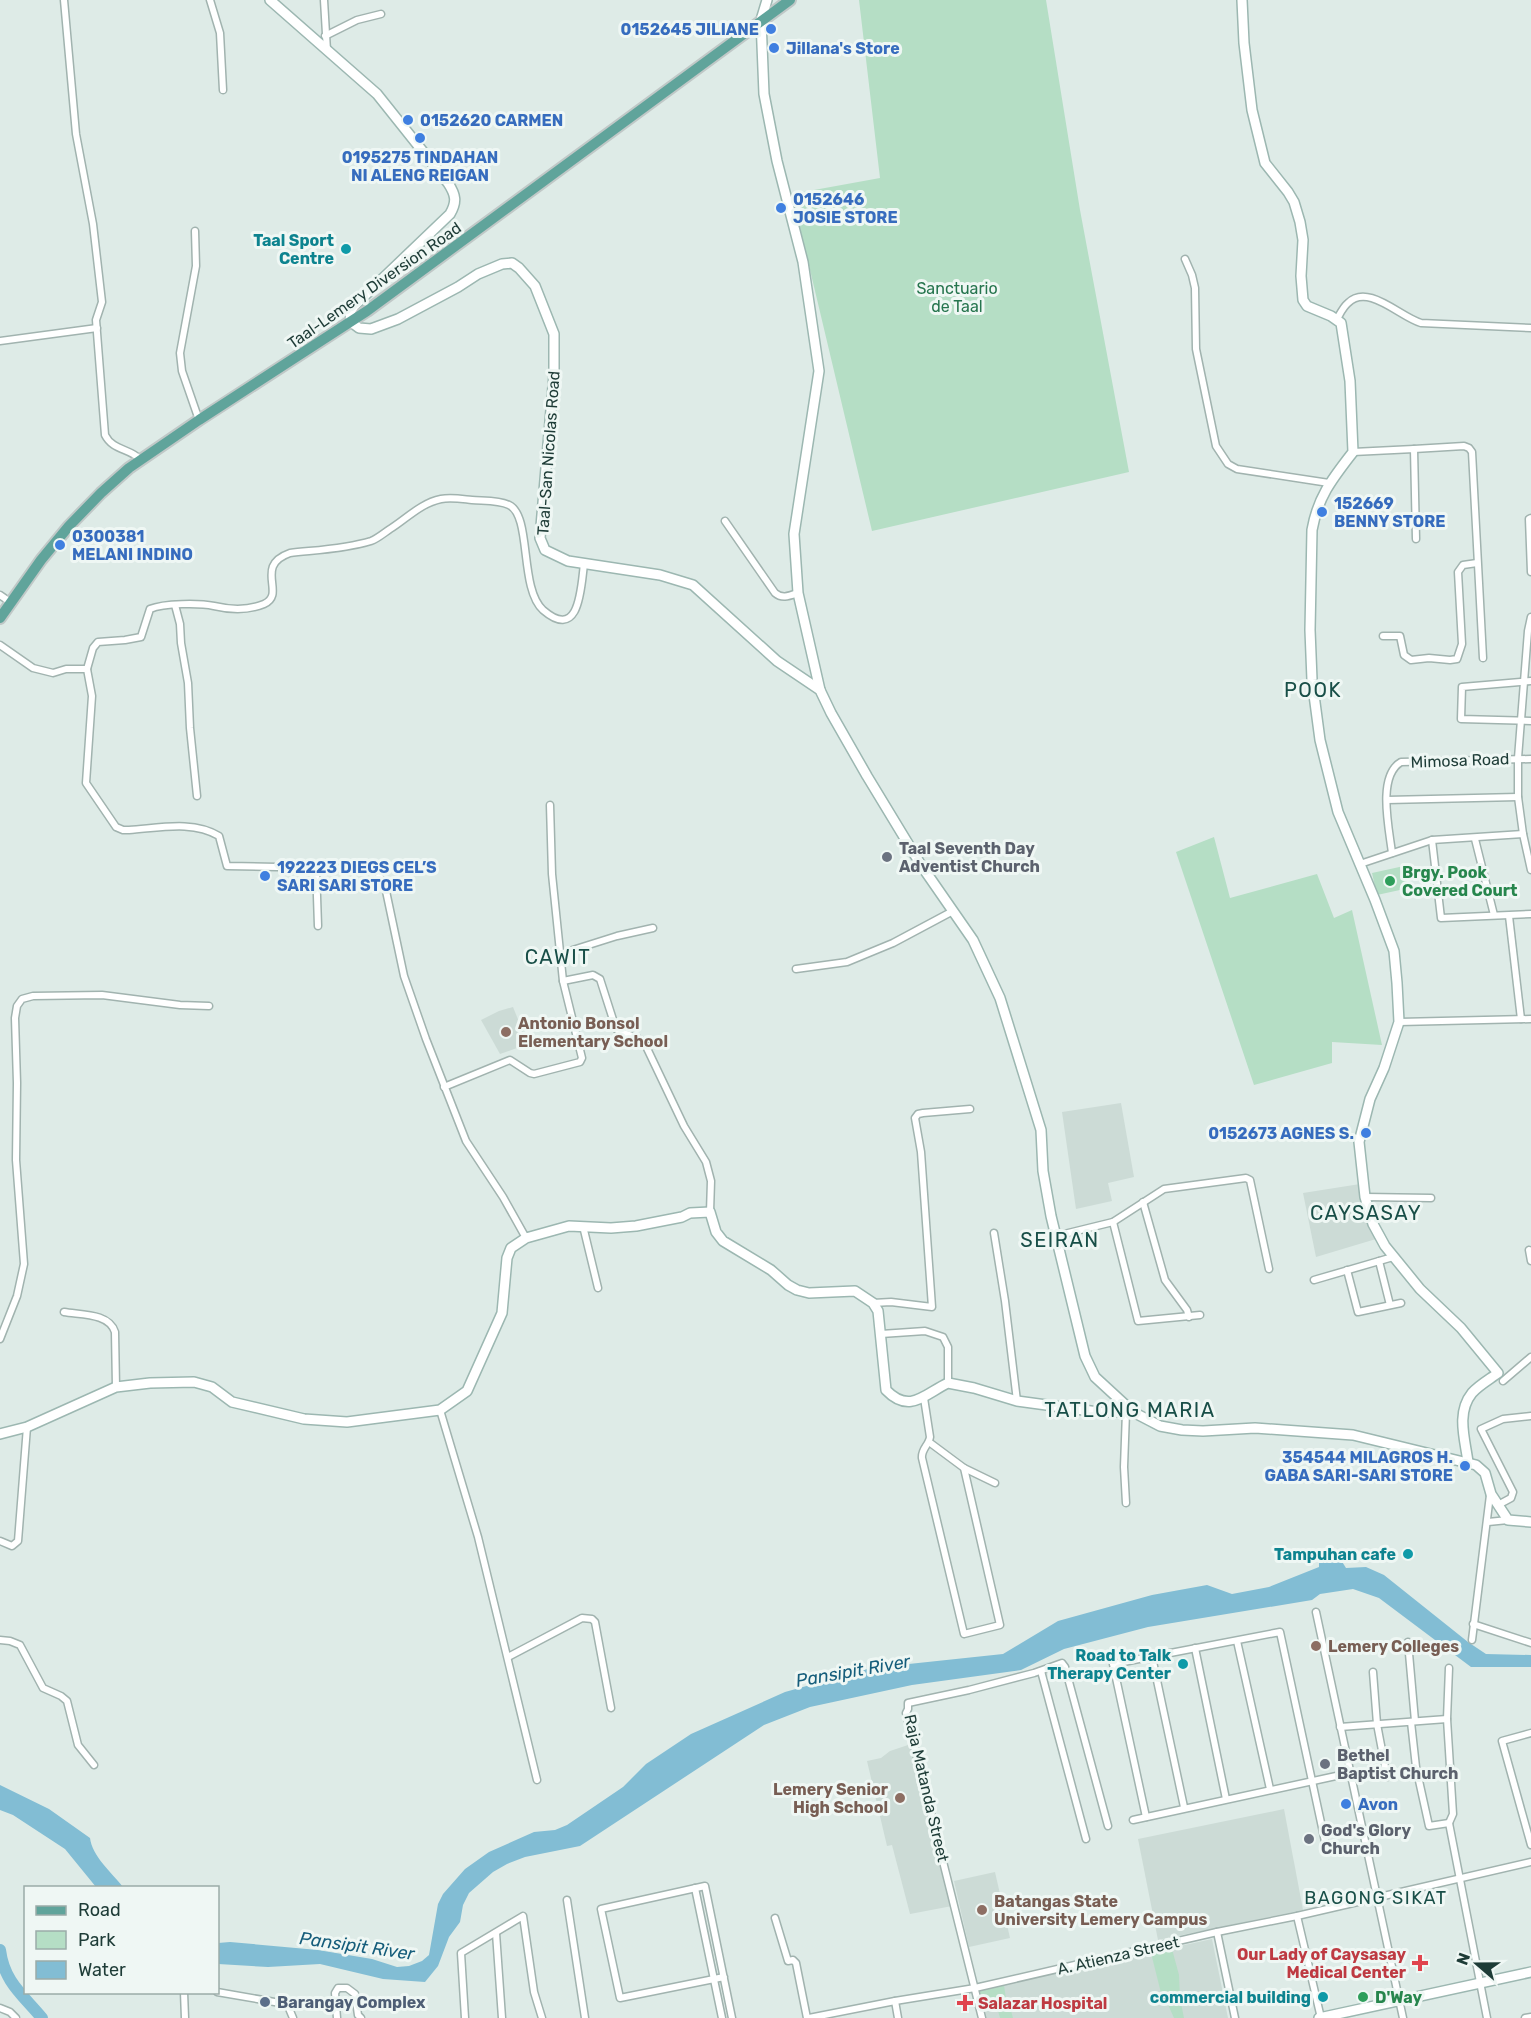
<svg xmlns="http://www.w3.org/2000/svg" width="1531" height="2018" viewBox="0 0 1531 2018" font-family="Rubik,sans-serif">
  <style>
    .built { fill: #ccdbd6 }
    .green { fill: #b5dec5 }
    .water { fill: #82bdd4 }
    .lines { fill: none; stroke-linecap: round; stroke-linejoin: round }
    .river { stroke: #82bdd4; stroke-width: 12 }
    .street-casing { stroke: #a1b3af; stroke-width: 9 }
    .secondary-casing { stroke: #9cb7b1; stroke-width: 12 }
    .primary-casing { stroke: #c0c8c7; stroke-width: 14 }
    .street { stroke: #fff; stroke-width: 6 }
    .secondary { stroke: #fff; stroke-width: 9 }
    .primary { stroke: #60a49b; stroke-width: 10 }
    .shop-dot { fill: #3f7fe0; stroke: #eff7f4; stroke-width: 2 }
    .culture-dot { fill: #0f9aa8; stroke: #eff7f4; stroke-width: 2 }
    .worship-dot { fill: #6b7280; stroke: #eff7f4; stroke-width: 2 }
    .leisure-dot { fill: #2e9e5b; stroke: #eff7f4; stroke-width: 2 }
    .education-dot { fill: #8d6e63; stroke: #eff7f4; stroke-width: 2 }
    .health-dot { fill: #e0444e; stroke: #eff7f4; stroke-width: 2 }
    .service-dot { fill: #5c6f8a; stroke: #eff7f4; stroke-width: 2 }
    .labels { text-anchor: middle; stroke-width: 6; stroke-linejoin: round; paint-order: stroke }
    .shop-label { font-size: 16px; font-weight: bold; fill: #366cbe; stroke: #eff7f4; text-anchor: start }
    .culture-label { font-size: 16px; font-weight: bold; fill: #0d838f; stroke: #eff7f4; text-anchor: end }
    .street-label { font-size: 16px; fill: #1e3c37; stroke: #eff7f4 }
    .park-label { font-size: 16px; fill: #26754e; stroke: #eff7f4 }
    .worship-label { font-size: 16px; font-weight: bold; fill: #5b616d; stroke: #eff7f4; text-anchor: start }
    .leisure-label { font-size: 16px; font-weight: bold; fill: #27864d; stroke: #eff7f4; text-anchor: start }
    .education-label { font-size: 16px; font-weight: bold; fill: #785e54; stroke: #eff7f4; text-anchor: start }
    .health-label { font-size: 16px; font-weight: bold; fill: #be3a42; stroke: #eff7f4; text-anchor: end }
    .service-label { font-size: 16px; font-weight: bold; fill: #4e5e75; stroke: #eff7f4; text-anchor: start }
    .water-label { font-size: 18px; font-style: italic; fill: #155d7b; stroke: #eff7f4 }
    .neighbourhood-label { font-size: 18px; letter-spacing: 1.5px; fill: #194f48; stroke: #eff7f4 }
    .quarter-label { font-size: 20px; letter-spacing: 1.5px; fill: #194f48; stroke: #eff7f4 }
  </style>
  <rect width="100%" height="100%" fill="#deebe7"/>
  <g class="built">
    <polygon points="513,1007 528,1044 500,1054 481,1020 499,1011"/>
    <polygon points="1121,1103 1134,1177 1108,1183 1112,1201 1076,1209 1062,1112"/>
    <polygon points="1360,1184 1364,1213 1376,1239 1316,1257 1303,1193"/>
    <polygon points="911,1744 952,1906 910,1914 892,1845 887,1846 867,1761 881,1758 890,1751"/>
    <polygon points="1284,1809 1303,1910 1158,1940 1138,1839"/>
    <polygon points="995,1872 1010,1938 969,1947 954,1881"/>
    <polygon points="1212,1939 1228,2018 984,2018 978,1991 979,1990"/>
  </g>
  <g class="green">
    <polygon points="859,0 1046,0 1080,210 1129,472 872,531 792,194 880,178"/>
    <polygon points="1214,837 1230,898 1317,874 1334,918 1352,910 1382,1045 1332,1042 1332,1063 1254,1085 1176,852"/>
    <polygon points="1404,866 1409,888 1377,895 1372,873"/>
    <polygon points="1172,1949 1179,1975 1180,1998 1184,2018 1174,2018 1166,2000 1162,1997 1151,1953"/>
    <polygon points="1004,1985 1006,1999 1008,1999 1013,2018 1000,2018 997,2007 982,2010 978,1993 980,1990"/>
  </g>
  <g class="water">
    <polygon points="1341,1560 1346,1568 1366,1567 1384,1575 1468,1642 1486,1654 1531,1655 1531,1667 1471,1667 1379,1598 1353,1589 1320,1594 1312,1600 1148,1627 1064,1649 1021,1670 912,1685 810,1707 764,1725 580,1846 525,1857 507,1864 493,1872 469,1893 463,1905 460,1922 449,1937 438,1966 425,1982 383,1979 320,1964 268,1967 218,1964 218,1943 230,1942 318,1950 372,1959 397,1967 409,1966 422,1961 429,1955 438,1904 443,1894 465,1869 489,1852 534,1832 555,1830 567,1825 623,1787 646,1764 691,1734 785,1692 871,1668 1003,1654 1058,1621 1152,1595 1207,1585 1232,1594 1269,1587 1319,1567 1319,1562"/>
    <path d="M0 1785 49 1809 90 1838C92 1856 112 1873 123 1887H96L65 1849 13 1815 0 1810Z"/>
  </g>
  <g class="lines">
    <path class="river" d="M0 1950C4 1982 23 1995 42 2018"/>
    <g class="street-casing">
      <g id="street">
        <path d="M64 0 76 134 93 224 102 302 96 320 105 435C113 451 130 448 141 460"/>
        <polyline points="210,0 220,33 223,90"/>
        <polyline points="324,0 327,51"/>
        <polyline points="325,36 357,20 381,14"/>
        <polyline points="195,231 196,266 180,353 182,371 199,420"/>
        <polyline points="1185,259 1192,275 1195,288 1196,349 1216,446 1228,464 1237,469 1329,483"/>
        <path d="M1337 319C1340 314 1343 307 1348 303 1368 283 1400 317 1421 323L1531 328"/>
        <polyline points="0,341 97,328"/>
        <polyline points="1414,449 1464,446 1469,448 1472,452 1483,658"/>
        <polyline points="1353,452 1414,449 1416,539"/>
        <polyline points="1531,518 1529,519 1531,572"/>
        <path d="M725 521 775 593C782 599 789 596 798 593"/>
        <polyline points="0,595 10,602"/>
        <polyline points="175,605 180,624 181,643 188,683 190,728 197,796"/>
        <polyline points="1531,617 1528,631 1518,758 1518,797 1523,834 1531,870"/>
        <polyline points="1383,636 1400,636 1404,655 1411,660 1429,658 1450,660 1457,659 1462,644 1458,572 1463,565 1477,563"/>
        <path d="M0 645 33 668 53 673 66 669H87L92 696 86 783 116 827 123 830H129C159 828 193 820 219 836L227 866 370 869 378 873 386 891 404 976 426 1039 466 1141 503 1197 526 1238"/>
        <path d="M87 669 93 648 98 642 125 640 141 637 150 609C164 603 200 603 214 606 231 610 247 611 264 604 287 594 253 566 290 553 316 550 345 549 371 541 377 539 384 533 390 529 406 519 421 503 441 499 451 497 462 499 472 500 483 501 499 500 509 505 532 516 519 588 543 610 580 642 581 587 584 564"/>
        <polyline points="1531,681 1462,687 1461,719 1531,721"/>
        <polyline points="1387,800 1518,797"/>
        <polyline points="1475,839 1494,915"/>
        <polyline points="1432,840 1441,918 1531,914"/>
        <path d="M1392 853C1389 828 1377 776 1401 762L1531 759"/>
        <polyline points="1360,864 1432,840 1523,834"/>
        <polyline points="316,867 318,926"/>
        <polyline points="1509,916 1521,1019"/>
        <polyline points="560,954 617,936 653,928"/>
        <polyline points="796,969 847,962 893,943 953,911"/>
        <path d="M563 981 593 975 600 979 616 1029C624 1035 635 1035 644 1042L684 1126 706 1162 711 1181 710 1212"/>
        <polyline points="1399,1022 1531,1019"/>
        <polyline points="444,1087 510,1060 530,1073 534,1074 580,1062 582,1058 563,981 552,874 550,805"/>
        <polyline points="1365,1197 1431,1198"/>
        <polyline points="1143,1202 1165,1280 1187,1310 1189,1317"/>
        <polyline points="1113,1222 1138,1321 1200,1315"/>
        <polyline points="583,1226 598,1288"/>
        <polyline points="994,1233 1005,1301 1017,1401"/>
        <polyline points="1056,1236 1113,1222 1164,1189 1246,1178 1250,1180 1269,1269"/>
        <polyline points="1529,1250 1531,1261"/>
        <polyline points="1379,1261 1390,1305"/>
        <polyline points="1347,1270 1358,1312 1401,1303"/>
        <polyline points="1314,1280 1393,1257"/>
        <polyline points="873,1303 891,1302 932,1307 921,1152 915,1118 918,1114 923,1113 970,1109"/>
        <path d="M64 1312C81 1315 109 1313 115 1332L116 1387"/>
        <polyline points="881,1334 925,1331 943,1337 948,1347 948,1383"/>
        <polyline points="0,1339 17,1296 24,1264 16,1160 17,1083 15,1018 17,1006 22,999 33,996 102,995 180,1005 209,1006"/>
        <polyline points="1503,1381 1531,1357"/>
        <path d="M924 1398 930 1437C929 1445 921 1449 922 1458L964 1634 1000 1625 964 1468"/>
        <polyline points="440,1410 478,1537 537,1780"/>
        <polyline points="1126,1412 1124,1467 1126,1503"/>
        <polyline points="929,1442 964,1468 995,1483"/>
        <polyline points="1498,1505 1511,1498 1513,1492 1481,1429 1503,1419 1531,1416"/>
        <polyline points="1488,1522 1508,1520"/>
        <polyline points="0,1541 12,1546 18,1541 27,1427"/>
        <polyline points="1316,1612 1403,2018"/>
        <polyline points="1473,1624 1531,1643"/>
        <polyline points="0,1640 10,1641 20,1645 43,1688 61,1696 67,1701 78,1745 94,1765"/>
        <polyline points="1472,1640 1490,1495"/>
        <polyline points="1237,1641 1270,1789"/>
        <polyline points="1408,1642 1415,1721"/>
        <polyline points="1195,1648 1226,1799"/>
        <polyline points="508,1657 582,1618 592,1619 595,1622 611,1708"/>
        <polyline points="1152,1657 1184,1807"/>
        <polyline points="1449,1668 1447,1719 1453,1814 1449,1823"/>
        <polyline points="1041,1671 1086,1839"/>
        <polyline points="1373,1672 1377,1724 1387,1777"/>
        <polyline points="1411,1722 1416,1767 1429,1826 1449,1823"/>
        <polyline points="1340,1727 1447,1719"/>
        <polyline points="1531,1733 1502,1741 1531,1845"/>
        <polyline points="1146,1817 1113,1664 1280,1632 1326,1846"/>
        <polyline points="1133,1820 1350,1773"/>
        <polyline points="1449,1823 1487,2018"/>
        <polyline points="695,1888 722,2018"/>
        <polyline points="567,1900 585,2018"/>
        <polyline points="1297,1916 1321,2018"/>
        <polyline points="775,1918 788,1961 793,1960 796,1963 807,2018"/>
        <polyline points="1217,1932 1235,2018"/>
        <polyline points="496,1933 502,2018"/>
        <polyline points="724,1977 620,1998 601,1909 705,1886 732,2018"/>
        <polyline points="184,1992 185,2018"/>
        <polyline points="217,1992 286,2004 288,2006 293,2018"/>
        <polyline points="895,2001 898,2018"/>
        <polyline points="0,2008 10,2012 16,2018"/>
        <polyline points="337,2018 335,1993 338,1988 347,1988 355,1994 358,2015 361,2018"/>
        <polyline points="465,2018 461,1953 523,1916 534,1992 542,2018"/>
        <polyline points="809,2018 895,2001 975,1988 1217,1932 1297,1916 1531,1862"/>
        <polyline points="982,2018 906,1713 908,1709 908,1703 969,1690 1034,1673 1062,1663 1065,1667 1108,1826"/>
        <polyline points="1525,2018 1531,2017"/>
      </g>
    </g>
    <g class="secondary-casing">
      <g id="secondary">
        <path d="M270 0 377 94 448 183C456 195 457 202 450 214L354 306 350 312 351 322 359 328 371 329 398 319 458 287 478 274 502 264 512 263 519 268 535 286 554 334V375L540 538 545 550 568 561 660 575 693 585 777 661 820 690 831 713 867 776 921 865 973 940 1000 998 1041 1130 1043 1171 1051 1216 1085 1356 1095 1377 1133 1412"/>
        <polyline points="767,0 761,20 764,94 777,161 803,262 819,371 794,534 798,593 820,690"/>
        <path d="M1242 0 1244 43 1252 110 1265 163 1288 192 1294 202 1300 222 1303 240 1301 276 1303 300 1307 306 1331 316 1341 323 1350 381 1353 452C1333 478 1318 496 1312 530L1310 630 1312 680 1320 740 1338 812 1375 900 1394 951 1397 983 1399 1022 1384 1068 1370 1099 1359 1142 1365 1197 1373 1224 1385 1246 1420 1289 1461 1328 1498 1373C1490 1379 1479 1385 1472 1393 1456 1413 1465 1439 1468 1462"/>
        <path d="M0 1434 27 1427 116 1387 150 1383 194 1382 212 1387 232 1402 304 1419 347 1422 440 1410 467 1391 502 1313 507 1258 511 1248 526 1238 569 1226 611 1228 636 1226 682 1217 690 1213 710 1212 716 1232 723 1241 771 1270 788 1285 797 1290 809 1293 855 1291 873 1303 878 1311 886 1390C910 1415 926 1393 948 1383L974 1388 1017 1401 1098 1412H1133L1160 1426 1182 1430 1203 1431 1255 1428 1353 1435 1476 1465 1485 1473 1491 1494 1508 1520 1531 1522"/>
        <polyline points="1319,2018 1531,1972"/>
      </g>
    </g>
    <g class="primary-casing">
      <polyline id="primary" points="0,618 41,560 69,526 101,493 129,468 199,420 367,311 790,0"/>
    </g>
    <use href="#street" class="street"/>
    <use href="#secondary" class="secondary"/>
    <use href="#primary" class="primary"/>
  </g>
  <g class="shop-dot">
    <circle cx="771" cy="29" r="6"/>
    <circle cx="774" cy="48" r="6"/>
    <circle cx="408" cy="120" r="6"/>
    <circle cx="420" cy="138" r="6"/>
    <circle cx="781" cy="208" r="6"/>
    <circle cx="1322" cy="512" r="6"/>
    <circle cx="60" cy="545" r="6"/>
    <circle cx="265" cy="876" r="6"/>
    <circle cx="1366" cy="1133" r="6"/>
    <circle cx="1465" cy="1466" r="6"/>
    <circle cx="1346" cy="1804" r="6"/>
  </g>
  <g class="culture-dot">
    <circle cx="346" cy="249" r="6"/>
    <circle cx="1408" cy="1554" r="6"/>
    <circle cx="1183" cy="1664" r="6"/>
    <circle cx="1323" cy="1997" r="6"/>
  </g>
  <g class="worship-dot">
    <circle cx="887" cy="857" r="6"/>
    <circle cx="1325" cy="1764" r="6"/>
    <circle cx="1309" cy="1839" r="6"/>
  </g>
  <g class="leisure-dot">
    <circle cx="1390" cy="881" r="6"/>
    <circle cx="1363" cy="1997" r="6"/>
  </g>
  <g class="education-dot">
    <circle cx="506" cy="1032" r="6"/>
    <circle cx="1316" cy="1646" r="6"/>
    <circle cx="900" cy="1798" r="6"/>
    <circle cx="982" cy="1910" r="6"/>
  </g>
  <g class="health-dot">
    <path d="M1417 1954h6v6h6v6h-6v6h-6v-6h-6v-6h6z"/>
    <path d="M962 1994h6v6h6v6h-6v6h-6v-6h-6v-6h6z"/>
  </g>
  <circle class="service-dot" cx="265" cy="2002" r="6"/>
  <g class="labels">
    <g class="shop-label">
      <text x="759" y="35" text-anchor="end">0152645 JILIANE</text>
      <text x="786" y="54">Jillana's Store</text>
      <text x="420" y="126">0152620 CARMEN</text>
      <text x="420" y="163" text-anchor="middle">0195275 TINDAHAN<tspan x="420" dy="18">NI ALENG REIGAN</tspan></text>
      <text x="793" y="205">0152646<tspan x="793" dy="18">JOSIE STORE</tspan></text>
      <text x="1334" y="509">152669<tspan x="1334" dy="18">BENNY STORE</tspan></text>
      <text x="72" y="542">0300381<tspan x="72" dy="18">MELANI INDINO</tspan></text>
      <text x="277" y="873">192223 DIEGS CEL’S<tspan x="277" dy="18">SARI SARI STORE</tspan></text>
      <text x="1354" y="1139" text-anchor="end">0152673 AGNES S.</text>
      <text x="1453" y="1463" text-anchor="end">354544 MILAGROS H.<tspan x="1453" dy="18">GABA SARI-SARI STORE</tspan></text>
      <text x="1358" y="1810">Avon</text>
    </g>
    <g class="culture-label">
      <text x="334" y="246">Taal Sport<tspan x="334" dy="18">Centre</tspan></text>
      <text x="1396" y="1560">Tampuhan cafe</text>
      <text x="1171" y="1661">Road to Talk<tspan x="1171" dy="18">Therapy Center</tspan></text>
      <text x="1311" y="2003">commercial building</text>
    </g>
    <g class="street-label">
      <text transform="translate(374 285) rotate(-35)" y="6">Taal-Lemery Diversion Road</text>
      <text transform="translate(548 453) rotate(-86)" y="6">Taal-San Nicolas Road</text>
      <text transform="translate(1460 760) rotate(-2)" y="6">Mimosa Road</text>
      <text transform="translate(927 1788) rotate(77)" y="6">Raja Matanda Street</text>
      <text transform="translate(1118 1955) rotate(-13)" y="6">A. Atienza Street</text>
    </g>
    <g class="park-label">
      <text x="957" y="294">Sanctuario<tspan x="957" dy="18">de Taal</tspan></text>
    </g>
    <g class="worship-label">
      <text x="899" y="854">Taal Seventh Day<tspan x="899" dy="18">Adventist Church</tspan></text>
      <text x="1337" y="1761">Bethel<tspan x="1337" dy="18">Baptist Church</tspan></text>
      <text x="1321" y="1836">God's Glory<tspan x="1321" dy="18">Church</tspan></text>
    </g>
    <g class="leisure-label">
      <text x="1402" y="878">Brgy. Pook<tspan x="1402" dy="18">Covered Court</tspan></text>
      <text x="1375" y="2003">D'Way</text>
    </g>
    <g class="education-label">
      <text x="518" y="1029">Antonio Bonsol<tspan x="518" dy="18">Elementary School</tspan></text>
      <text x="1328" y="1652">Lemery Colleges</text>
      <text x="888" y="1795" text-anchor="end">Lemery Senior<tspan x="888" dy="18">High School</tspan></text>
      <text x="994" y="1907">Batangas State<tspan x="994" dy="18">University Lemery Campus</tspan></text>
    </g>
    <g class="health-label">
      <text x="1406" y="1960">Our Lady of Caysasay<tspan x="1406" dy="18">Medical Center</tspan></text>
      <text x="978" y="2009" text-anchor="start">Salazar Hospital</text>
    </g>
    <g class="service-label">
      <text x="277" y="2008">Barangay Complex</text>
    </g>
    <g class="water-label">
      <text transform="translate(853 1671) rotate(-10)" y="6">Pansipit River</text>
      <text transform="translate(357 1946) rotate(8)" y="6">Pansipit River</text>
    </g>
    <g class="neighbourhood-label">
      <text x="1376" y="1904">BAGONG SIKAT</text>
    </g>
    <g class="quarter-label">
      <text x="1313" y="697">POOK</text>
      <text x="558" y="964">CAWIT</text>
      <text x="1366" y="1220">CAYSASAY</text>
      <text x="1060" y="1247">SEIRAN</text>
      <text x="1130" y="1417">TATLONG MARIA</text>
    </g>
  </g>
  <rect x="24" y="1886" width="195" height="108" fill="#eff7f4" stroke="#9baca8" stroke-width="1.5"/>
  <rect x="36" y="1906" width="30" height="9" fill="#60a49b" stroke="#9baca8" stroke-width="1.5"/>
  <text x="78" y="1916" font-size="18" fill="#1e3c37">Road</text>
  <rect x="36" y="1931" width="30" height="18" fill="#b5dec5" stroke="#9baca8" stroke-width="1.5"/>
  <text x="78" y="1946" font-size="18" fill="#1e3c37">Park</text>
  <rect x="36" y="1961" width="30" height="18" fill="#82bdd4" stroke="#9baca8" stroke-width="1.5"/>
  <text x="78" y="1976" font-size="18" fill="#1e3c37">Water</text>
  <g transform="translate(1477 1964) rotate(290)" stroke="#eff7f4" stroke-width="4.5" paint-order="stroke">
  <path d="M0-4.5L10 22L0 15L-10 22Z" fill="#1e3c37"/>
  <text y="-9" font-size="16" font-weight="bold" text-anchor="middle" fill="#1e3c37">N</text>
  </g>
</svg>
